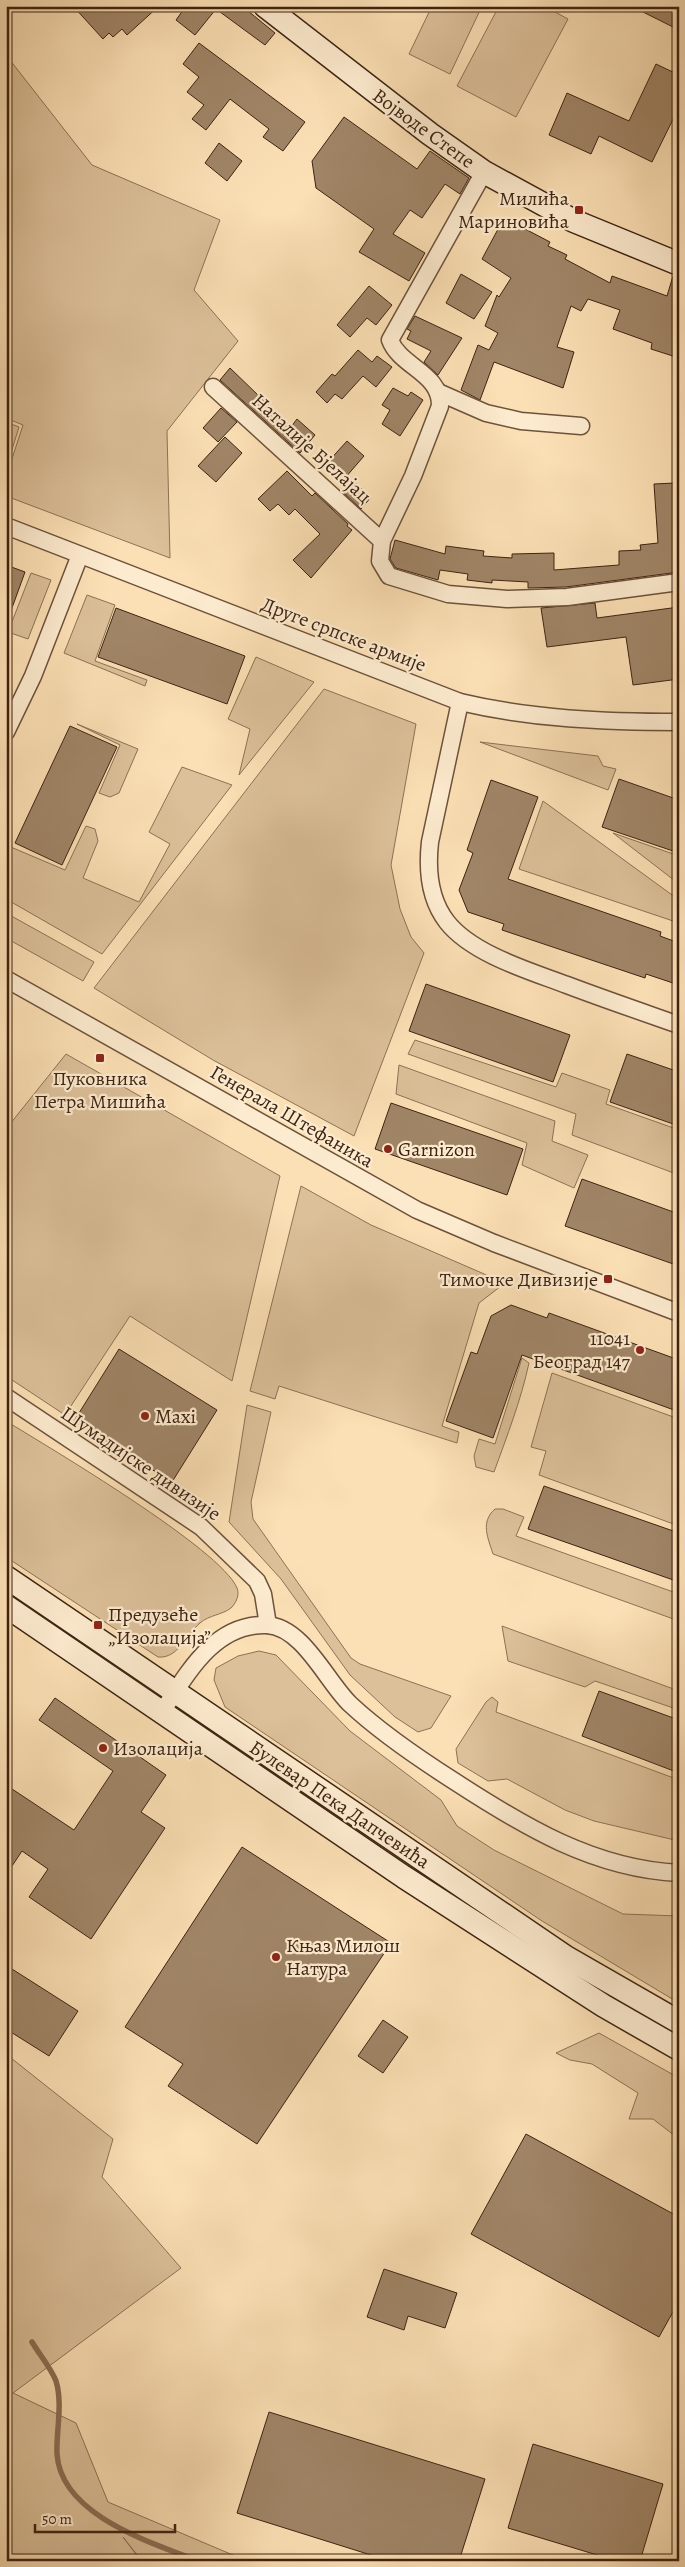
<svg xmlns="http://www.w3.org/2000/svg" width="685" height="2567" viewBox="0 0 685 2567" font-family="Alegreya,serif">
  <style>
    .green { fill: #dcc099; stroke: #8c7256 }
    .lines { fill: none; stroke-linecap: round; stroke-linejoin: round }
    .stream { stroke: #896e53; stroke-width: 5.5 }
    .building { fill: #a08567; stroke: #3d2312 }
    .street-casing { stroke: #6d523b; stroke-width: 19 }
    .secondary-casing { stroke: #3d2312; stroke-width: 25 }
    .street { stroke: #fdebcf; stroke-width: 16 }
    .secondary { stroke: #fdebcf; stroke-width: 22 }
    .poi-dot { fill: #8f2418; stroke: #fdebcf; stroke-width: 2 }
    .labels { text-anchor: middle; stroke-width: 4.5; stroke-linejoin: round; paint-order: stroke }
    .street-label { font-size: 20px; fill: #3d2312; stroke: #fdebcf }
    .poi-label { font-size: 20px; fill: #3d2312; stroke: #fdebcf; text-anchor: start }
  </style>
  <rect width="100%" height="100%" fill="#fce0b5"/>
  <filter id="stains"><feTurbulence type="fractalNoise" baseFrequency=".004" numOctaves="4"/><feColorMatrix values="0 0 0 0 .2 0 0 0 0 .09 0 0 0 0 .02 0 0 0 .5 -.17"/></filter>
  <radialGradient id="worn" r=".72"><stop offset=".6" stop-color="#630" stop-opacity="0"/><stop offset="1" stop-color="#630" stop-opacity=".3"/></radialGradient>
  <g class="green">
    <polygon points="432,6 482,6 450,74 409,54"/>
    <polygon points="499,6 544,6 568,19 516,117 457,86"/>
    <polygon points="6,55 92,165 220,220 194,290 238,341 167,431 170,558 6,496 6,477 23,425 6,418"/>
    <polygon points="6,422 19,427 6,469"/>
    <polygon points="31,573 51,580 28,639 8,632"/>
    <polygon points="87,595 115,605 95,661 147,680 145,686 64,653"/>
    <polygon points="256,657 314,682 239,775 250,729 228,719"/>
    <polygon points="324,689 416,724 391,865 400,909 411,937 424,953 354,1136 213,1060 94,988"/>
    <polygon points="77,724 138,749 119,793 110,797 99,793 120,745"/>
    <polygon points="480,742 598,756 603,766 616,769 608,790"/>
    <polygon points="182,767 232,785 102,954 6,899 6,845 65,870 86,826 95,829 98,841 83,878 139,902 170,844 149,832"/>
    <polygon points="543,801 679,900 679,918 676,922 519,869"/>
    <polygon points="613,833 679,856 679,884"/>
    <polygon points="6,913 94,962 83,981 6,938"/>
    <polygon points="415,1040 556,1087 562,1073 610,1090 606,1104 679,1130 679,1175 572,1135 576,1114 408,1054"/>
    <polygon points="66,1054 280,1176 232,1381 130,1316 65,1415 6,1376 6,1129"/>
    <polygon points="399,1065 555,1121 552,1141 588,1155 574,1188 522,1165 527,1143 396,1094"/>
    <polygon points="301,1186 371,1225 505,1283 479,1303 442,1426 459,1432 457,1443 279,1386 275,1399 250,1391"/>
    <path d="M522 1358 529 1363C521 1400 507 1436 494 1472L476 1467 474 1456 479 1439 495 1444Z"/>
    <polygon points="552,1373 679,1419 679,1526 539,1475 546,1451 531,1447"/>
    <polygon points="247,1405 271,1412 251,1502 253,1519 351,1658 360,1664 451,1696 431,1728 418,1732 395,1717 350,1675 281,1579 229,1522"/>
    <path d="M6 1421C50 1448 221 1549 237 1588 240 1595 236 1603 231 1608 222 1615 209 1615 200 1623 187 1634 178 1659 158 1657L6 1557Z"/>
    <path d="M495 1509H503L524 1517 516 1536 679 1594V1621L493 1554C488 1538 480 1522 495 1509Z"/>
    <polygon points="502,1626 679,1691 679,1710 595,1681 585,1687 508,1661"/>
    <polygon points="259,1651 276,1655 350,1731 441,1800 457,1826 494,1850 623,1914 679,1916 679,2003 542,1921 225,1707 214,1680 216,1668 238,1656"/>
    <polygon points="492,1697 498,1702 496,1712 679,1780 679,1841 594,1821 565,1810 507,1779 488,1781 458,1763 456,1749 486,1702"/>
    <polygon points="599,2033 679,2078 679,2139 653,2119 629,2119 638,2093 592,2064 570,2060 556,2053"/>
    <polygon points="6,2054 113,2139 102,2177 181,2268 13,2393 76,2423 108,2502 247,2561 142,2561 123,2537 141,2561 6,2561"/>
  </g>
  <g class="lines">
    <path class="stream" d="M32 2342C39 2354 51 2368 56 2381 63 2404 56 2431 57 2454 61 2515 150 2542 198 2561"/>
  </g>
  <g class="building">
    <polygon points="73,6 159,6 127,35 122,29 113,37 109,33 103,39"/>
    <polygon points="186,6 242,6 275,33 265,45 216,9 195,35 176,20"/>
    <polygon points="631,6 679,6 679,30"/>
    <polygon points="199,43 305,122 283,151 263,137 269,129 230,99 206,130 192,119 204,105 187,92 199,77 183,64"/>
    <polygon points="656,64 679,75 679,107 652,162 599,136 591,154 549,135 567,93 629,121"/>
    <polygon points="344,117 417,169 430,151 469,178 460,194 445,184 422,218 410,210 393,234 425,253 409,281 359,252 374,229 316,188 312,161"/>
    <polygon points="219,143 242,161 227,181 205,163"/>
    <polygon points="504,218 550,242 548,246 567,255 565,259 610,283 612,276 667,296 673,276 679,277 679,358 651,349 652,343 613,329 620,310 588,299 581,311 571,306 557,347 574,352 563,388 494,362 480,400 461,390 478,345 489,350 498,333 485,326 497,295 499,297 511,278 482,259"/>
    <polygon points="461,274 492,292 474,319 446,303"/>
    <polygon points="369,286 392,305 376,325 367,318 350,337 337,325"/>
    <polygon points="415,316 462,338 438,375 424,362 431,351 407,339 411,331 407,329"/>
    <polygon points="358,350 372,362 377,356 392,367 376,387 363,376 342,399 335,394 327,403 316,392 332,374 335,376"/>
    <polygon points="230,368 291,427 297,419 315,435 300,453 220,380"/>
    <polygon points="393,388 408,396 411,392 423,400 400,436 382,424 390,410 382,405"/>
    <polygon points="221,408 237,422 218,442 203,428"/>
    <polygon points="225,437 242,453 216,482 198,466"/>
    <polygon points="347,441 364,456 345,478 327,463"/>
    <polygon points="287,471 312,496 315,493 348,524 347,526 352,530 311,578 293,560 320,534 295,509 289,515 278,504 270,511 258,499"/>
    <polygon points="353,481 371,497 361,509 343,492"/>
    <polygon points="675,483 676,504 679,504 679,572 566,587 528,588 528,582 492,580 492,583 467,580 468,574 440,570 438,580 396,568 390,559 395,540 445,554 446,546 484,551 483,556 512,558 512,554 554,553 554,570 619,565 619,551 641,550 640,545 658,543 654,484"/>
    <polygon points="6,565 25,572 8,619 6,618"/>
    <polygon points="595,603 597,618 679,607 679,679 633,685 626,637 547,647 541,608"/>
    <polygon points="116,608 245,656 227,704 98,657"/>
    <polygon points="70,726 117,747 62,865 15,843"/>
    <polygon points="619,779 679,800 679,853 602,827"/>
    <polygon points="491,780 538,797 508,879 661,932 660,936 679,943 679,985 646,974 645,978 502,930 504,924 468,912 459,890 473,853 467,850"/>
    <polygon points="426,984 570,1035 553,1082 409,1031"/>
    <polygon points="627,1054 679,1072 679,1126 610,1102"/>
    <polygon points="391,1103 523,1149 507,1195 375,1149"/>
    <polygon points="582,1179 679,1214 679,1266 565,1226"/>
    <polygon points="511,1305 547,1318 549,1313 679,1360 679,1397 674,1410 522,1355 493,1438 446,1421 471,1352 477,1354 491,1316"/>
    <polygon points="119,1349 217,1410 172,1482 74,1421"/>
    <polygon points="544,1486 679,1533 679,1582 528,1529"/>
    <polygon points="599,1691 679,1720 679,1773 582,1736"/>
    <polygon points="55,1698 166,1775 141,1812 165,1828 91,1939 29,1897 48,1869 22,1851 6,1875 6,1785 74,1830 113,1771 39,1720"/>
    <polygon points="242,1847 391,1943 257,2144 168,2086 183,2064 125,2027"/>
    <polygon points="12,1969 78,2011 49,2056 6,2029 6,1978"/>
    <polygon points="383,2020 408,2037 383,2073 358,2056"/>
    <polygon points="526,2134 679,2217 679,2301 659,2337 471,2234"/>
    <polygon points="384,2269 457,2293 445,2328 408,2316 404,2330 367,2317"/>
    <polygon points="269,2412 485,2479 459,2561 390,2561 237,2513"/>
    <polygon points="533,2444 663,2484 640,2561 617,2561 508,2528"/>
  </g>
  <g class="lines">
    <g class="street-casing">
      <g id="street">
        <path d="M484 172 390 340C400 367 441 373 440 406L413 476 382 541 380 561 389 576 448 594 507 599 567 597 679 582"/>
        <polyline points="213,387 382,541"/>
        <polyline points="438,392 486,413 521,421 581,426"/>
        <path d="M6 526 460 702C532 719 605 722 679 722"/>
        <path d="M460 702 430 842C427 869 429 899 447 922 472 954 530 971 567 985 604 999 642 1012 679 1025"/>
        <polyline points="6,732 33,676 80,555"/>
        <polyline points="6,979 417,1210 494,1243 679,1313"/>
        <polyline points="6,1397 201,1527 257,1581 263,1594 268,1625"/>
        <path d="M162 1712C187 1674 214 1623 267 1625 303 1627 327 1682 350 1704 381 1733 418 1758 454 1781 523 1826 594 1869 679 1873"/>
      </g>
    </g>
    <g class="secondary-casing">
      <g id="secondary">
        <polyline points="265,6 430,134 484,172 574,221 679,264"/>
        <polyline points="6,1577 566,1957 679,2022"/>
        <polyline points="6,1606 404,1877 604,2006 679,2049"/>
      </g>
    </g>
    <use href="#street" class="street"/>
    <use href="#secondary" class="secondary"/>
  </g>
  <g class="poi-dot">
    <rect x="574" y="205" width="10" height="10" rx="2.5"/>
    <rect x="95" y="1053" width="10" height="10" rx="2.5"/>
    <circle cx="388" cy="1149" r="5"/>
    <rect x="603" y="1274" width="10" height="10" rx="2.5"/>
    <circle cx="640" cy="1350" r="5"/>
    <circle cx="145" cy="1416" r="5"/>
    <rect x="93" y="1620" width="10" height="10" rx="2.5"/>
    <circle cx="103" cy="1748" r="5"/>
    <circle cx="276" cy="1957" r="5"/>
  </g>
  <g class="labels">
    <g class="street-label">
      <text transform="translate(424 128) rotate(36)" y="7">Војводе Степе</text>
      <text transform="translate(312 448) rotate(42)" y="7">Наталије Бјелајац</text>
      <text transform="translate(344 634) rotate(21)" y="7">Друге српске армије</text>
      <text transform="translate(292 1116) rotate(30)" y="7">Генерала Штефаника</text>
      <text transform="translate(141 1463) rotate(34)" y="7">Шумадијске дивизије</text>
      <text transform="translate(340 1804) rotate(34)" y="7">Булевар Пека Дапчевића</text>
    </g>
    <g class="poi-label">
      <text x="569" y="205" text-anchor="end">Милића<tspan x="569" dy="23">Мариновића</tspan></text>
      <text x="100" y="1085" text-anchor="middle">Пуковника<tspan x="100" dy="23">Петра Мишића</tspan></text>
      <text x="398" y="1156">Garnizon</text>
      <text x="598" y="1286" text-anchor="end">Тимочке Дивизије</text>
      <text x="630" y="1345" text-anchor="end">11041<tspan x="630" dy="23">Београд 147</tspan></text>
      <text x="155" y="1423">Maxi</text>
      <text x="108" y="1621">Предузеће<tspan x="108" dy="23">„Изолација”</tspan></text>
      <text x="113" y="1755">Изолација</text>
      <text x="286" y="1952">Књаз Милош<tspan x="286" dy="23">Натура</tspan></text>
    </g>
  </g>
  <rect width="685" height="2567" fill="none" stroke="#fce0b5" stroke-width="25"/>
  <rect x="8" y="8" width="670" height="2552" fill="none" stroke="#3d2312" stroke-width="2.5"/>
  <rect x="12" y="12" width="660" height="2542" fill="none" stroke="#3d2312"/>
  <path d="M35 2524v8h140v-8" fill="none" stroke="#3d2312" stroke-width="2.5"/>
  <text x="42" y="2524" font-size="15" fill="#3d2312" stroke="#fdebcf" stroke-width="4" paint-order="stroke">50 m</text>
  <rect width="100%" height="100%" filter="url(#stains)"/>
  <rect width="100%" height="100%" fill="url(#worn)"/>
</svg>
